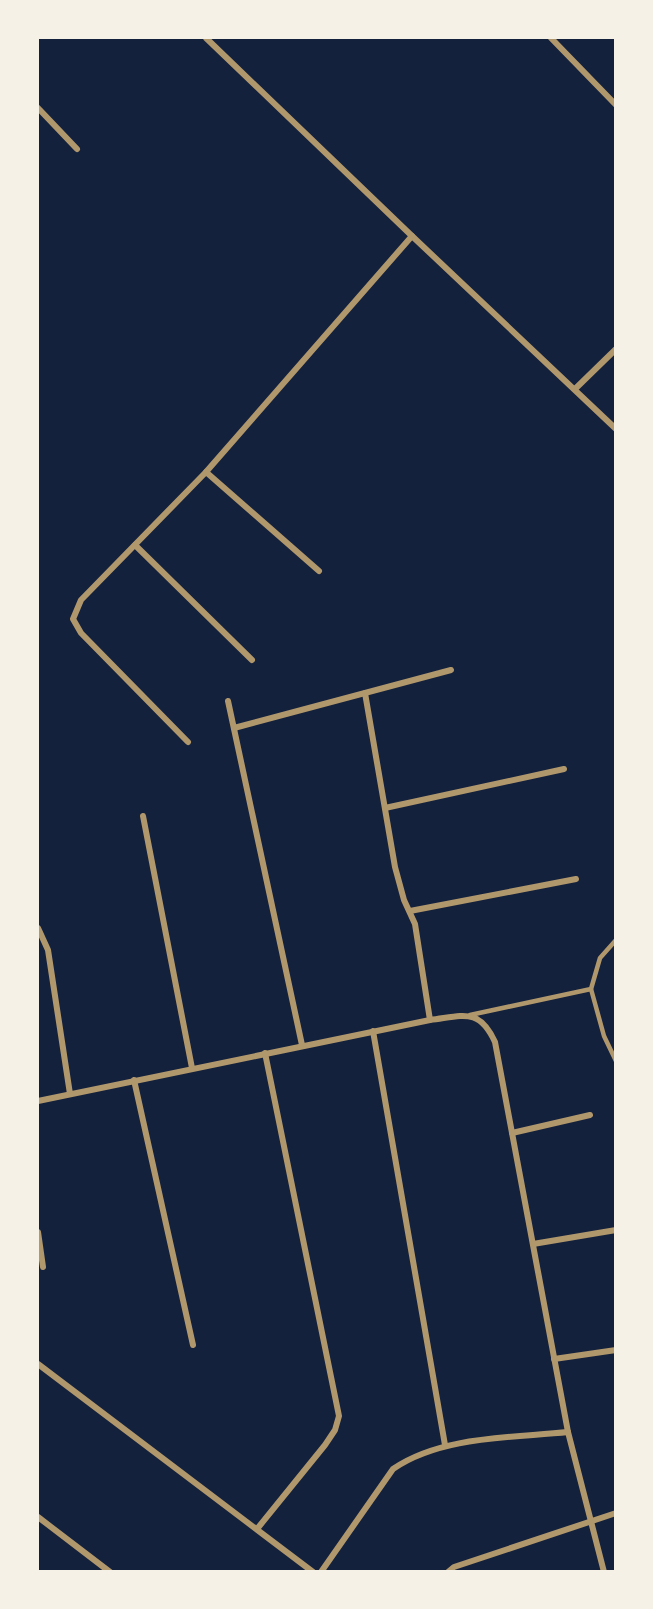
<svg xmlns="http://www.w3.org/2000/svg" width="653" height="1609" viewBox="0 0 653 1609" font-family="'Roboto Condensed',sans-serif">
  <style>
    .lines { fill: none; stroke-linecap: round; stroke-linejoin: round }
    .service { stroke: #b1986c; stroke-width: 4.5 }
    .minor { stroke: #b1986c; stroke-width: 6 }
  </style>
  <rect width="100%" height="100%" fill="#14213d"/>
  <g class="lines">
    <g class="service">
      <polyline points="616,940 600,958 591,989 604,1036 616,1061"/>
      <polyline points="470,1015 591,989"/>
    </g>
    <g class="minor">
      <polyline points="206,38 412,236 616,429"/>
      <polyline points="551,38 616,105"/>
      <polyline points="38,108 77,149"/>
      <polyline points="575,389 616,349"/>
      <polyline points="206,472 319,571"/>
      <polyline points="135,545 252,660"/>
      <polyline points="365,693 395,867 404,900 415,924 430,1020"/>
      <polyline points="228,701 302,1045"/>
      <polyline points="234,728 451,670"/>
      <polyline points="188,742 81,633 73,619 81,600 206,472 412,236"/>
      <polyline points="385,808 564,769"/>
      <polyline points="143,816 192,1068"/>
      <polyline points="410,911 576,879"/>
      <polyline points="38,928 48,950 70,1094"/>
      <polyline points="373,1031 445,1445"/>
      <polyline points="134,1080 193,1345"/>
      <path d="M38 1101 430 1020C463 1016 479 1007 495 1042L568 1432 604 1572"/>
      <polyline points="512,1133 590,1115"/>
      <polyline points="38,1232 43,1267"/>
      <polyline points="533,1244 616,1230"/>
      <polyline points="554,1359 616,1350"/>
      <polyline points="38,1364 313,1572"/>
      <polyline points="38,1517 110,1572"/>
      <polyline points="257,1529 325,1445 335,1430 339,1416 265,1053"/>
      <path d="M321 1572 393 1469C441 1436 511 1438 568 1432"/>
      <polyline points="448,1572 454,1567 616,1513"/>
    </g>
  </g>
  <rect width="653" height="1609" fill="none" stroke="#f6f1e7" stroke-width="78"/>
</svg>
